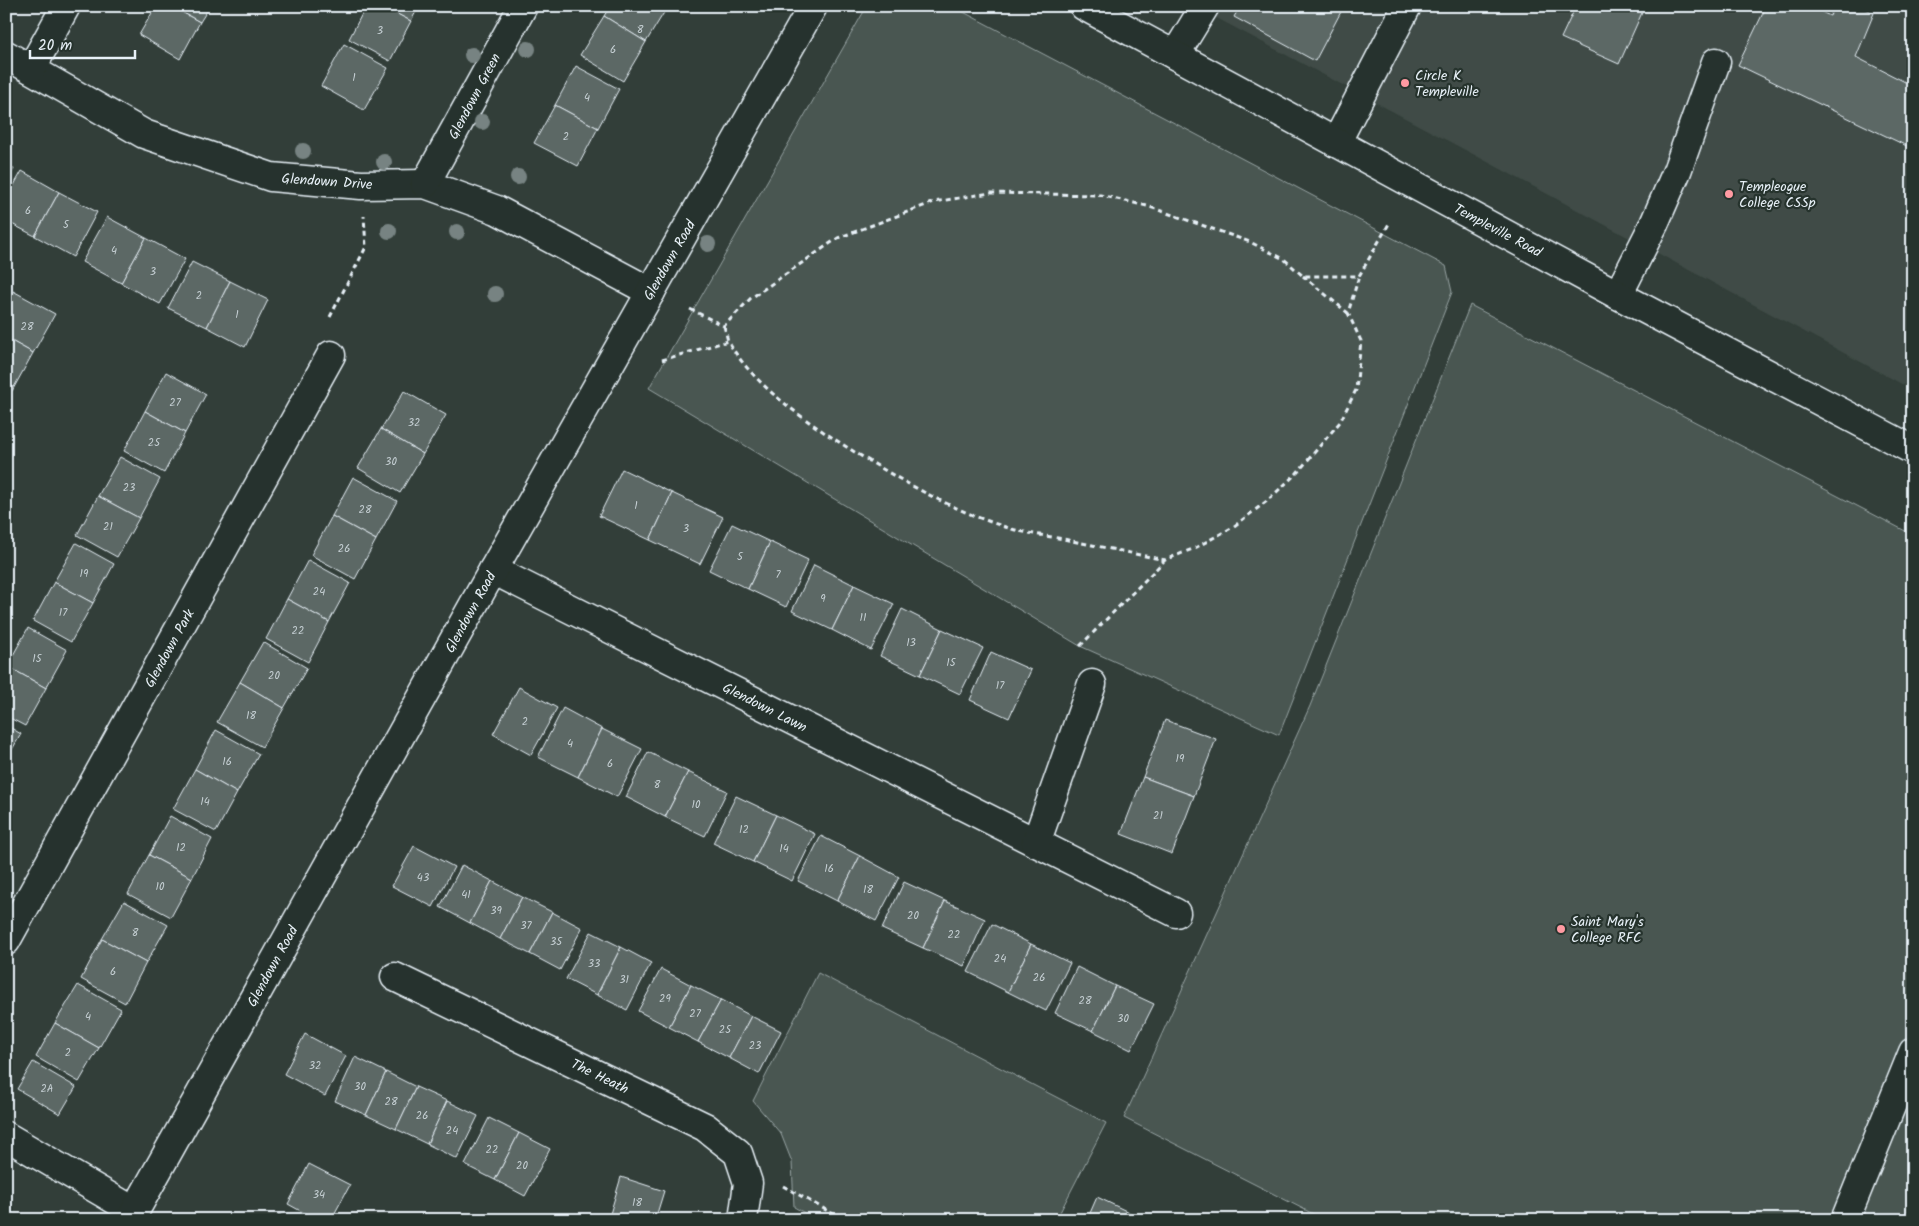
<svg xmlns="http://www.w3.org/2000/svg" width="1919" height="1226" viewBox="0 0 1919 1226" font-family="Kalam,sans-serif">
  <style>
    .built { fill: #3f4b46 }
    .green { fill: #495651; stroke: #98a4a4 }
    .building { fill: #5c6865; stroke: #e8f1f8 }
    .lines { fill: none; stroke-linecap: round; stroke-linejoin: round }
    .minor-casing { stroke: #e8f1f8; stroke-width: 31 }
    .major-casing { stroke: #e8f1f8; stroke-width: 31 }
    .path { stroke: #e8f1f8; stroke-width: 3; stroke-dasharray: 5 4; stroke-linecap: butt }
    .minor { stroke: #26332d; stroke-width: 28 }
    .major { stroke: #26332d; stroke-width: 28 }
    .tree { fill: #778382 }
    .poi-dot { fill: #ff9aa2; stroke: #26332d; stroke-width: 2 }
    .labels { text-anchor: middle; stroke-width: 4.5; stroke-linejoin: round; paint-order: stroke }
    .number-label { font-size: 11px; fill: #c5cfd3 }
    .poi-label { font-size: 14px; fill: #e8f1f8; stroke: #26332d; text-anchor: start }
    .street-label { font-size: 14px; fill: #e8f1f8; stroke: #26332d }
  </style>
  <rect width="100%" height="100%" fill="#323e39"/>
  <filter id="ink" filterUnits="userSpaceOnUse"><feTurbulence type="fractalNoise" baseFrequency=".02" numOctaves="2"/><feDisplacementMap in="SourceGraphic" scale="10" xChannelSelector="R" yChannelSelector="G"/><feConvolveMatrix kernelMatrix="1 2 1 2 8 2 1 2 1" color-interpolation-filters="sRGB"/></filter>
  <g filter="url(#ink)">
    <polygon class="built" points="1194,6 1913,6 1913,390 1469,152"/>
    <g class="green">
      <polygon points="867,6 952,6 1446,266 1452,292 1279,735 1080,646 649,388"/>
      <polygon points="1470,305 1913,535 1913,1220 1325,1220 1124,1118 1310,706"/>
      <polygon points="818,973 1106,1123 1056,1220 817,1220 794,1207 792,1162 781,1134 753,1101"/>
    </g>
    <g class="building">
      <polygon points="156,6 171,6 200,22 180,59 139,35"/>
      <polygon points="171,6 210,6 200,22"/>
      <polygon points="366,6 382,6 411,21 390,61 349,39"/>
      <polygon points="382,6 419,6 411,21"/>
      <polygon points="610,6 668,6 646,42 604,16"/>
      <polygon points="1240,6 1344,6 1315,61 1234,17"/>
      <polygon points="1576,6 1645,6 1619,64 1561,38"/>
      <polygon points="1754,6 1809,6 1830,16 1834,6 1860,6 1874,13 1856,57 1913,86 1913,149 1738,65 1764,11"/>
      <polygon points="604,16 646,42 623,81 580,55"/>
      <polygon points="344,44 388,68 364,110 321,86"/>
      <polygon points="576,66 619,89 598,128 555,105"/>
      <polygon points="555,105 598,128 578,166 534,143"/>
      <polygon points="6,165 14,169 6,183"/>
      <polygon points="22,171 59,192 35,236 6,221 6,199"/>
      <polygon points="59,192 97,212 73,257 35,236"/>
      <polygon points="107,217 146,238 121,283 82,262"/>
      <polygon points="146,238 185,259 160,304 121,283"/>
      <polygon points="192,262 230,281 207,327 168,308"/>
      <polygon points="230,281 268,300 245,347 207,327"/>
      <polygon points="13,291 55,314 33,353 6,338 6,303"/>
      <polygon points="6,338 33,353 12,391 6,388"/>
      <polygon points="166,372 206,394 185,433 145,411"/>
      <polygon points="404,391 446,415 423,454 381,429"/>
      <polygon points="145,411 185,433 164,473 124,451"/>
      <polygon points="381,429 423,454 400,493 358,468"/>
      <polygon points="120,457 160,479 139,518 98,496"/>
      <polygon points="622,469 672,493 650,540 599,516"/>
      <polygon points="353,477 397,501 376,540 332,516"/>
      <polygon points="672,493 723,517 700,564 650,540"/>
      <polygon points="98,496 139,518 117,557 77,535"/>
      <polygon points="332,516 376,540 355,579 311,555"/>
      <polygon points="732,524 770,542 748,589 709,570"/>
      <polygon points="770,542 808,560 786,607 748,589"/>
      <polygon points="76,543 114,564 93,603 54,582"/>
      <polygon points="308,560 350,583 329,622 287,599"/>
      <polygon points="814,565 854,585 832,630 792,611"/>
      <polygon points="54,582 93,603 71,642 33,621"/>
      <polygon points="854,585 894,604 871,650 832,630"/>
      <polygon points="287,599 329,622 308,662 266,639"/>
      <polygon points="902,609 942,629 920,675 880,656"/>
      <polygon points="28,628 67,650 46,688 7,666"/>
      <polygon points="942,629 983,648 960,694 920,675"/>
      <polygon points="263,642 307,668 284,708 240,682"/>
      <polygon points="991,652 1031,670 1009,718 970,700"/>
      <polygon points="7,666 46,688 25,726 6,716"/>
      <polygon points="240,682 284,708 262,747 217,722"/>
      <polygon points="519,687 557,708 531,755 493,734"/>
      <polygon points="563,708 602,729 578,777 538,757"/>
      <polygon points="1165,720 1216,739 1194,796 1143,777"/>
      <polygon points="6,725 21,734 6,760"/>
      <polygon points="602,729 642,749 617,797 578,777"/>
      <polygon points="216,730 259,754 237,793 195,769"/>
      <polygon points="648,752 688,772 665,817 626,797"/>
      <polygon points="195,769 237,793 216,832 173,809"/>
      <polygon points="688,772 727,791 705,836 665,817"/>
      <polygon points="1143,777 1194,796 1172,854 1121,834"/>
      <polygon points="736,796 776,815 753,862 713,843"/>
      <polygon points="776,815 815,834 792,881 753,862"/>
      <polygon points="170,816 212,839 192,878 149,855"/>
      <polygon points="821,836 860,856 837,901 798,881"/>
      <polygon points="414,846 454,867 433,907 392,886"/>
      <polygon points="149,855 192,878 171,917 128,894"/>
      <polygon points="860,856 899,877 876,921 837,901"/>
      <polygon points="462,865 492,881 470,923 440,907"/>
      <polygon points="492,881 522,897 500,939 470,923"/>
      <polygon points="904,882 945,901 923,948 882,929"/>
      <polygon points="522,897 552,912 530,954 500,939"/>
      <polygon points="124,901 168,925 146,963 102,939"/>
      <polygon points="945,901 985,919 964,966 923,948"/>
      <polygon points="552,912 582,928 560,970 530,954"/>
      <polygon points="992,924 1031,944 1008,992 968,972"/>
      <polygon points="591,932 621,947 597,995 566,979"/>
      <polygon points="102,939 146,963 125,1003 81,979"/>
      <polygon points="1031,944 1070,963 1046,1011 1008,992"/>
      <polygon points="621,947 651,963 627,1010 597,995"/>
      <polygon points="1077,967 1115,986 1093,1031 1055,1013"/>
      <polygon points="661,969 691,985 669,1027 638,1011"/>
      <polygon points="78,985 121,1009 99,1048 55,1023"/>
      <polygon points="691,985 721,1000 698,1042 669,1027"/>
      <polygon points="1115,986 1154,1004 1131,1050 1093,1031"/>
      <polygon points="721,1000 751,1016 729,1058 698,1042"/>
      <polygon points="751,1016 781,1031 759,1074 729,1058"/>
      <polygon points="55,1023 99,1048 79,1082 36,1057"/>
      <polygon points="305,1034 346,1056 325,1096 284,1074"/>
      <polygon points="355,1057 386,1072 366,1115 335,1101"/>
      <polygon points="33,1062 76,1087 60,1114 17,1089"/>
      <polygon points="386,1072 416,1087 396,1129 366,1115"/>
      <polygon points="416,1087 447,1101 427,1144 396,1129"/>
      <polygon points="447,1101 478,1116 457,1159 427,1144"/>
      <polygon points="489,1118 519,1133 495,1180 465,1165"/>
      <polygon points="519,1133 550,1149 525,1196 495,1180"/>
      <polygon points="309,1164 350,1185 331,1220 317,1220 288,1204"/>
      <polygon points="621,1177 664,1191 655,1220 629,1220 610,1214"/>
      <polygon points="1097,1197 1139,1217 1137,1220 1087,1220"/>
      <polygon points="279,1214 289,1220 275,1220"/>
    </g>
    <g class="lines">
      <g class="minor-casing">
        <g id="minor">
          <polyline points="6,55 144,134 271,177 361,185 425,184 497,210 651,292"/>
          <polyline points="1175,55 1205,6"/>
          <polyline points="31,69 66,6"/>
          <polyline points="1336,143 1407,6"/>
          <polyline points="425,184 523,6"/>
          <polyline points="1618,295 1654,224 1677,171 1716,62"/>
          <polyline points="493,570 1176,913"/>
          <polyline points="1036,843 1092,684"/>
          <polyline points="6,941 331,355"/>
          <polyline points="395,977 705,1127 738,1153 748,1183 743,1220"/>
          <polyline points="6,1136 134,1211"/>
          <polyline points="130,1220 493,570 813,6"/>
          <polyline points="1845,1220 1913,1052"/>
        </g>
      </g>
      <g class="major-casing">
        <polyline id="major" points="1084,6 1618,295 1913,450"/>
      </g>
      <g class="path">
        <polyline points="1303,276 1348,313"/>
        <polyline points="690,309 724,326 751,298 838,238 934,202 990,193 1100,195 1147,206 1250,242 1284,259 1303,276 1359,276 1390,222"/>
        <polyline points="330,317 366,247 364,216"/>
        <polyline points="724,326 728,341"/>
        <path d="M662 360 728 341C754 387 809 423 853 451 903 482 955 512 1012 529 1032 535 1052 536 1072 541 1103 547 1134 554 1165 560"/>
        <polyline points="1080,646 1165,560 1195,548 1233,527 1267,501 1297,473 1340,422 1356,390 1361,341 1348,313 1359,276"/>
        <polyline points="783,1186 844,1220"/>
      </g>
      <use href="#minor" class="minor"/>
      <use href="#major" class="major"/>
    </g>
    <g class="tree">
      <circle cx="528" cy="49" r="8"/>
      <circle cx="472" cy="55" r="8"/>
      <circle cx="482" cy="122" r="8"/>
      <circle cx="303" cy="151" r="8"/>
      <circle cx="384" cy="162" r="8"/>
      <circle cx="518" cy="177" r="8"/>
      <circle cx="389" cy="231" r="8"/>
      <circle cx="457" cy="232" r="8"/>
      <circle cx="708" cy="244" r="8"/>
      <circle cx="495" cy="294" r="8"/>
    </g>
  </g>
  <g class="poi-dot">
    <circle cx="1405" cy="83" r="5"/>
    <circle cx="1729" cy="194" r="5"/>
    <circle cx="1561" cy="929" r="5"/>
  </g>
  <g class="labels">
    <g class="number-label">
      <text x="640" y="33">8</text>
      <text x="380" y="34">3</text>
      <text x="613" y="53">6</text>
      <text x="354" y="81">1</text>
      <text x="587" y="101">4</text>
      <text x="566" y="140">2</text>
      <text x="28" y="214">6</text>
      <text x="66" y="228">5</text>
      <text x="114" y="254">4</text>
      <text x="153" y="275">3</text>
      <text x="199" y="299">2</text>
      <text x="237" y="318">1</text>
      <text x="27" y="330">28</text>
      <text x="175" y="406">27</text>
      <text x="414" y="426">32</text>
      <text x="154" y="446">25</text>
      <text x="391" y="465">30</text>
      <text x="129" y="491">23</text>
      <text x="636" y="509">1</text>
      <text x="365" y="513">28</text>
      <text x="108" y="530">21</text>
      <text x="686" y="532">3</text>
      <text x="344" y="552">26</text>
      <text x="740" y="560">5</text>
      <text x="84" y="577">19</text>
      <text x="778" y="578">7</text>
      <text x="319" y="595">24</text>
      <text x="823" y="602">9</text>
      <text x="63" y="616">17</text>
      <text x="863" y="621">11</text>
      <text x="298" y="634">22</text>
      <text x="911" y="646">13</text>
      <text x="37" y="662">15</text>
      <text x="951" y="666">15</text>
      <text x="274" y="679">20</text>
      <text x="1000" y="689">17</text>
      <text x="251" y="719">18</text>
      <text x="525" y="725">2</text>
      <text x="570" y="747">4</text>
      <text x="1180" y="762">19</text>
      <text x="227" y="765">16</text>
      <text x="610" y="767">6</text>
      <text x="657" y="788">8</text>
      <text x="205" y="805">14</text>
      <text x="696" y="808">10</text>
      <text x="1158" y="819">21</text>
      <text x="744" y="833">12</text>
      <text x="181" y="851">12</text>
      <text x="784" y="852">14</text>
      <text x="829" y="872">16</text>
      <text x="423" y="881">43</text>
      <text x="160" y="890">10</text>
      <text x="868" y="893">18</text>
      <text x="466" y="898">41</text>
      <text x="496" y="914">39</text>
      <text x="913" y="919">20</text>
      <text x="526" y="929">37</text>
      <text x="135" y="936">8</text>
      <text x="954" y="938">22</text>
      <text x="556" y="945">35</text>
      <text x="1000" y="962">24</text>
      <text x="594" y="967">33</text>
      <text x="113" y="975">6</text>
      <text x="1039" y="981">26</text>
      <text x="624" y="983">31</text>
      <text x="665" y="1002">29</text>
      <text x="1085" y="1004">28</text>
      <text x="695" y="1017">27</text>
      <text x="88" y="1020">4</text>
      <text x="1123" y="1022">30</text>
      <text x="725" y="1033">25</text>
      <text x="755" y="1049">23</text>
      <text x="68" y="1056">2</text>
      <text x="315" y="1069">32</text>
      <text x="360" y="1090">30</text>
      <text x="47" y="1092">2A</text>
      <text x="391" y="1105">28</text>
      <text x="422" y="1119">26</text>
      <text x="452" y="1134">24</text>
      <text x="492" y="1153">22</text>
      <text x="522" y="1169">20</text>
      <text x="319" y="1198">34</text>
      <text x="637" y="1206">18</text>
    </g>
    <g class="poi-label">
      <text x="1415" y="80">Circle K<tspan x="1415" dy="16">Templeville</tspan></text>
      <text x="1739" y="191">Templeogue<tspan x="1739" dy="16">College CSSp</tspan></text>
      <text x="1571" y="926">Saint Mary's<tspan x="1571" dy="16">College RFC</tspan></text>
    </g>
    <g class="street-label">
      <text transform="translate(474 96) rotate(-62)" y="5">Glendown Green</text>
      <text transform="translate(327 181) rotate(4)" y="5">Glendown Drive</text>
      <text transform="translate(1498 230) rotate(28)" y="5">Templeville Road</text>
      <text transform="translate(669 260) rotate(-60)" y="5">Glendown Road</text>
      <text transform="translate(470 612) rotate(-61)" y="5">Glendown Road</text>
      <text transform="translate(169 648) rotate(-61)" y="5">Glendown Park</text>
      <text transform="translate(765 707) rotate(27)" y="5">Glendown Lawn</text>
      <text transform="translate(272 966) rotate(-61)" y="5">Glendown Road</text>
      <text transform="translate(600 1076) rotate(26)" y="5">The Heath</text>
    </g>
  </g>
  <rect width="1919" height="1226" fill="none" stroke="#26332d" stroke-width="25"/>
  <rect x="12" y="12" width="1894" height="1201" fill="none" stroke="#e8f1f8" stroke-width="2" filter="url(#ink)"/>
  <path d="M30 50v8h105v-8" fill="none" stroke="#e8f1f8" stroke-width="2.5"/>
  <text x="38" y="50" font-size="15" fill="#e8f1f8" stroke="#26332d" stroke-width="4" paint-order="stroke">20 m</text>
</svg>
